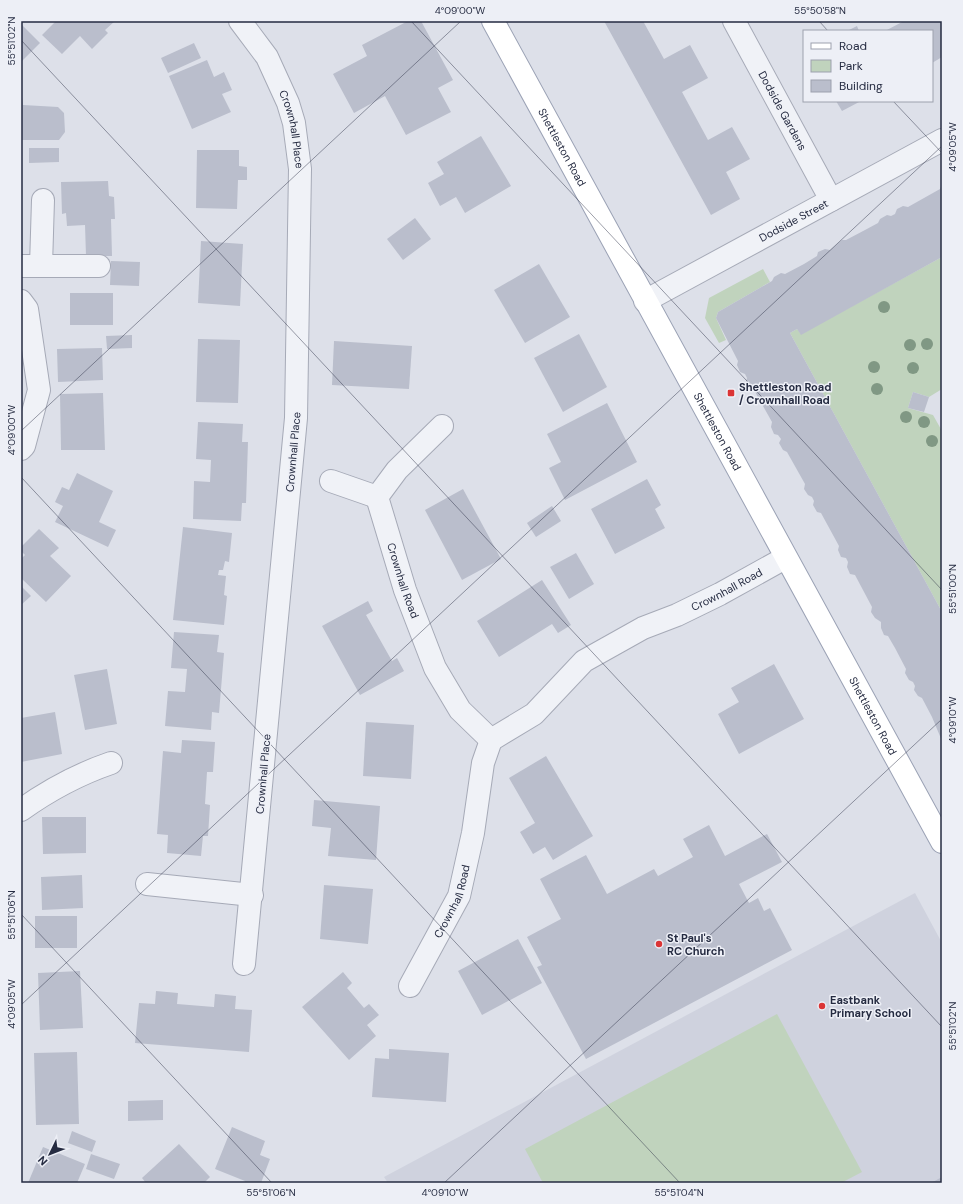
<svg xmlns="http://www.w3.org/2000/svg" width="963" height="1204" viewBox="0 0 963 1204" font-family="'DM Sans',sans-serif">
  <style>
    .built { fill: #cfd2de }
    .green { fill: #c0d3bd }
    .building { fill: #babecc }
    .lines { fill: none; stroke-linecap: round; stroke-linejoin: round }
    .minor-casing { stroke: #a6aab7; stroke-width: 24 }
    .major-casing { stroke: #9ba2b5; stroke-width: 24 }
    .minor { stroke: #f0f2f7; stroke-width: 22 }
    .major { stroke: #fff; stroke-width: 22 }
    .tree { fill: #809884 }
    .ticks { fill: none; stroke: #252b41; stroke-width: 1; stroke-opacity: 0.45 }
    .poi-dot { fill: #db3435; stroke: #edeff6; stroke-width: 1.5 }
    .labels { text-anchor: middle; stroke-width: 3; stroke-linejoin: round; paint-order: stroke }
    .street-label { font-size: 11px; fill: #252b41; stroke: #edeff6 }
    .poi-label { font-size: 11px; font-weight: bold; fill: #252b41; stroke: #edeff6; text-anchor: start }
    .neatline { fill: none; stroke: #252b41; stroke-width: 1.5 }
    .ticks-label { font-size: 10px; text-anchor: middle; fill: #252b41 }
  </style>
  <rect width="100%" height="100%" fill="#dde0e9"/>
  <polygon class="built" points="915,893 942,943 942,1183 388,1183 384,1177"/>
  <g class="green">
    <polygon points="942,257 942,389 929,397 913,392 908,408 933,415 942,431 942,612 790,333 797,329 801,334"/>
    <polygon points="763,269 770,282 718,312 716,318 726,340 719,343 705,318 709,298"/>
    <polygon points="777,1014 862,1172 841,1183 543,1183 525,1149"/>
  </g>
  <g class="building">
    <polygon points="56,21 115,21 105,30 108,33 92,49 80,36 62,54 42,35"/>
    <polygon points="408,21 421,21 453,80 438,88 451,112 406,135 385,96 354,113 333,74 367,56 362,45"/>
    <polygon points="604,21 643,21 664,59 690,45 708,78 682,92 708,140 732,127 750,159 726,172 740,199 711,215"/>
    <polygon points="904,21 942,21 942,57 932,63 932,31 885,31"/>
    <polygon points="21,24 40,43 21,62"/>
    <polygon points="857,26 859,31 847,31"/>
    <polygon points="194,43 201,58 168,73 161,58"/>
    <polygon points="207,60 214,77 224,72 232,90 222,94 231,112 192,129 169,76"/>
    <polygon points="21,90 23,105 58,107 64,113 65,132 59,140 21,140"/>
    <polygon points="836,101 861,101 842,111"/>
    <polygon points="481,136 511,186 465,213 456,197 440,206 428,183 444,174 437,162"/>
    <polygon points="29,148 59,148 59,162 29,163"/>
    <polygon points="197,150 239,150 239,166 247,167 247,180 238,180 237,209 196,208"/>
    <polygon points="108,181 109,196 114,197 115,219 111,219 112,256 86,256 85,225 67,226 66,213 62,214 61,182"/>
    <polygon points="942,184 942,257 801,335 797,329 790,333 942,612 942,741 932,717 922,698 918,696 914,690 915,686 913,682 909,680 905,673 906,669 895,648 888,636 884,635 881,628 881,622 875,618 871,612 872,607 855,575 850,574 847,567 848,562 846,558 841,557 838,550 839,546 821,513 817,512 813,505 814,501 812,497 808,495 804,489 805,484 787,452 783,450 779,443 781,439 778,435 774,434 771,427 772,422 754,390 750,389 746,382 747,378 745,374 740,372 737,365 738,361 716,318 718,312 772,281 774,277 781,273 785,274 804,264 817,256 818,252 825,249 830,250 842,240 846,240 865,230 878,223 880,219 887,215 891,216 895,214 897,209 903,206 908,207 940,189"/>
    <polygon points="415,218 431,239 403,260 387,239"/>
    <polygon points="201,241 243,244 240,306 198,303"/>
    <polygon points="111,261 140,262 139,286 110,285"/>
    <polygon points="539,264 570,317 525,343 494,290"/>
    <rect x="70" y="293" width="43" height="32"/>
    <polygon points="579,334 607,387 563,412 534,358"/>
    <polygon points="132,335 132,348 107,349 106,336"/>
    <polygon points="198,339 240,340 238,403 196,402"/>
    <polygon points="334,341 412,346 409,389 332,385"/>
    <polygon points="102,348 103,380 58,382 57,349"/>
    <polygon points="913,392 929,397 924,412 908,408"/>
    <polygon points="103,393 105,450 61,450 60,394"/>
    <polygon points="607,403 637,462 565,500 549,468 561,462 547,434"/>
    <polygon points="198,422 243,424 242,442 248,442 246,503 242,503 241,521 193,519 194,481 210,482 211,460 196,459"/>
    <polygon points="77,473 113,491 99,522 116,530 108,547 55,522 63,506 55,502 62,487 69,490"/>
    <polygon points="647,479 661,505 655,509 665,528 615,554 591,509"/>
    <polygon points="463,489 501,559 462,580 425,510"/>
    <polygon points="552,506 561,521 536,537 527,523"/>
    <polygon points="183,527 232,533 229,562 225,561 223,570 219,570 218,575 226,576 224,595 227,596 224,625 173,620"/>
    <polygon points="39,529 59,548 50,556 71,576 46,602 21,578 21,559 25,555 21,551 21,547"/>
    <polygon points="576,553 594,584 569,599 550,567"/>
    <polygon points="542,580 571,625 558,633 552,624 499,657 477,621"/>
    <polygon points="21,586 31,596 21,605"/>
    <polygon points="368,601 373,611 366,615 392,661 397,658 404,671 360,695 322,626"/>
    <polygon points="174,632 219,635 217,652 224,653 219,713 212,712 211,730 165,726 168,691 185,692 187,669 171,668"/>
    <polygon points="774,664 804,719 739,754 718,714 739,702 731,688"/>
    <polygon points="107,669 117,724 85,730 74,675"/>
    <polygon points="55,712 62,754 21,762 21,718"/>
    <polygon points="366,722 414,725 411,779 363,776"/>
    <polygon points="182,740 215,742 213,772 207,772 205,804 210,805 208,836 203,836 201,856 167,853 168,835 157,834 163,751 181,753"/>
    <polygon points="546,756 593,836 553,860 545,847 533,854 520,832 535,823 509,778"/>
    <polygon points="314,800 380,806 376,860 328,856 331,828 312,826"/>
    <polygon points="42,817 86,817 86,853 43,854"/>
    <polygon points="709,825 725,856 767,834 782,862 739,884 749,903 758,898 764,911 770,908 792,950 586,1059 537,967 542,965 527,937 561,919 540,879 586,855 607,894 654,869 658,876 693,857 683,839"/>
    <polygon points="82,875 83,908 42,910 41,877"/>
    <polygon points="324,885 373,889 368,944 320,939"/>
    <rect x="35" y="916" width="42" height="32"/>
    <polygon points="518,939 542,983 482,1015 458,971"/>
    <polygon points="80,971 83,1028 40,1030 38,973"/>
    <polygon points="343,972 352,983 347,988 364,1008 369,1004 379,1015 367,1025 376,1036 349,1060 302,1007"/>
    <polygon points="156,991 178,993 177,1004 214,1007 215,994 236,996 235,1009 252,1010 249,1052 135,1043 139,1003 155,1004"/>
    <polygon points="389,1049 449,1053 446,1102 372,1097 375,1058 389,1059"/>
    <polygon points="77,1052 79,1124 36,1125 34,1053"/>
    <polygon points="163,1100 163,1120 128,1121 128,1101"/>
    <polygon points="232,1127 265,1141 260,1155 270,1159 261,1183 244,1183 245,1181 215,1169"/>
    <polygon points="72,1131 96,1141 92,1152 68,1143"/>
    <polygon points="179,1144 210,1177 204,1183 146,1183 142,1178"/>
    <polygon points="43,1147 85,1164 77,1183 28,1183"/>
    <polygon points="91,1154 120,1164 114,1179 86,1169"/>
    <polygon points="942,1177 942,1183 931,1183"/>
  </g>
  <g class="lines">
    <g class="minor-casing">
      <g id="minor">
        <path id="s1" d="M240 21 267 57 288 103 294 123 300 169 296 418 244 964"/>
        <path id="s2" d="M734 21 831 200"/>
        <polyline points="21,266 99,266"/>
        <polyline points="41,266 43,200"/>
        <polyline points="21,301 27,309 39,390 24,446 21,449"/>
        <path id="s3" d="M645 301 942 140"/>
        <path id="s4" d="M442 426 397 470 377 497 405 590 435 668 460 710 491 740"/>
        <polyline points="331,481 377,497"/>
        <path d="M21 810C49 790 79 774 111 763"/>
        <polyline points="147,884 252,895"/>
        <path id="s5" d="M410 986 459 896 473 833 483 763 491 740 534 714 584 661 643 628 677 615 720 594 785 558"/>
      </g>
    </g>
    <g class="major-casing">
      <g id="major">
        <path id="s6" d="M493 21 942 842"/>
      </g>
    </g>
    <use href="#minor" class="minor"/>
    <use href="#major" class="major"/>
  </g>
  <g class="tree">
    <circle cx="884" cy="307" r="6"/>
    <circle cx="927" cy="344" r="6"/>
    <circle cx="910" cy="345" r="6"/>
    <circle cx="874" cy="367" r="6"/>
    <circle cx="913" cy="368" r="6"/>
    <circle cx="877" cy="389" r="6"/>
    <circle cx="906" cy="417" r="6"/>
    <circle cx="924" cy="422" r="6"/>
    <circle cx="932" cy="441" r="6"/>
  </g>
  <path class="ticks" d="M411 21 942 590M819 21 828 31M21 40 942 1027M893 101 942 153M21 431 461 21M21 477 680 1183M21 914 272 1183M21 1005 942 146M444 1183 942 719"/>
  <g class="poi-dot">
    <rect x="727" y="389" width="8" height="8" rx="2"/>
    <circle cx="659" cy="944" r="4"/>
    <circle cx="822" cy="1006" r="4"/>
  </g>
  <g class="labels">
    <g class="street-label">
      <text dy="4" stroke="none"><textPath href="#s2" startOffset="102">Dodside Gardens</textPath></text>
      <text dy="4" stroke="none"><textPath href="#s1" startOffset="122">Crownhall Place</textPath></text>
      <text dy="4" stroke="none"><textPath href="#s6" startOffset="144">Shettleston Road</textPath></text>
      <text dy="4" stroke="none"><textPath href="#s3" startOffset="169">Dodside Street</textPath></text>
      <text dy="4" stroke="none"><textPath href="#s6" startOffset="468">Shettleston Road</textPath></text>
      <text transform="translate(293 452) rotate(-85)" y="4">Crownhall Place</text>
      <text dy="4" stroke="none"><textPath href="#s4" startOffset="184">Crownhall Road</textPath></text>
      <text dy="4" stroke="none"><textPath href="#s5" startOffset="545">Crownhall Road</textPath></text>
      <text dy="4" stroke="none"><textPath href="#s6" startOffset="792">Shettleston Road</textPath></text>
      <text transform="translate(263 774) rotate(-85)" y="4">Crownhall Place</text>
      <text dy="4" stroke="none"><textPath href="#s5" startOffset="95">Crownhall Road</textPath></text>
    </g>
    <g class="poi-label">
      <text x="739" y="391">Shettleston Road<tspan x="739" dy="13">/ Crownhall Road</tspan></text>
      <text x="667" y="942">St Paul's<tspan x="667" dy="13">RC Church</tspan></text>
      <text x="830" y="1004">Eastbank<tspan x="830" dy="13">Primary School</tspan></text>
    </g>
  </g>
  <rect width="963" height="1204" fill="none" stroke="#edeff6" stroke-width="44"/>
  <rect x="803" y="30" width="130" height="72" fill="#edeff6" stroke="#9da1ae"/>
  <rect x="811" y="43" width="20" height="6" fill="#ffffff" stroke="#9da1ae"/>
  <text x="839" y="50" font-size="12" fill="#252b41">Road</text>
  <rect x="811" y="60" width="20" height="12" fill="#c0d3bd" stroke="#9da1ae"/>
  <text x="839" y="70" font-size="12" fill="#252b41">Park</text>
  <rect x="811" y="80" width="20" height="12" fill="#babecc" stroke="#9da1ae"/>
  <text x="839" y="90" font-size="12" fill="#252b41">Building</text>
  <g transform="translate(50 1154) rotate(227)" stroke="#edeff6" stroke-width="3" paint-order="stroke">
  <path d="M0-3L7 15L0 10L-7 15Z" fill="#252b41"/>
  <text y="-6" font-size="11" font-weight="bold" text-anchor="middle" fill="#252b41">N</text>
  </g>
  <rect x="22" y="22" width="919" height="1160" class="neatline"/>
  <g class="ticks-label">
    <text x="460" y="14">4°09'00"W</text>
    <text x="820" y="14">55°50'58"N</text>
    <text transform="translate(11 41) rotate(-90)" y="4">55°51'02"N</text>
    <text transform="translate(952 147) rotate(-90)" y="4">4°09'05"W</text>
    <text transform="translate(11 430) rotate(-90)" y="4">4°09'00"W</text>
    <text transform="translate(952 589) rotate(-90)" y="4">55°51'00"N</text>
    <text transform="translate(952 720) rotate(-90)" y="4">4°09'10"W</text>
    <text transform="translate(11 915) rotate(-90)" y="4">55°51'06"N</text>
    <text transform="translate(11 1004) rotate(-90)" y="4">4°09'05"W</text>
    <text transform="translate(952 1026) rotate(-90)" y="4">55°51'02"N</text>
    <text x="271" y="1196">55°51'06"N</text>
    <text x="445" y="1196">4°09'10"W</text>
    <text x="679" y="1196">55°51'04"N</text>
  </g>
</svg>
